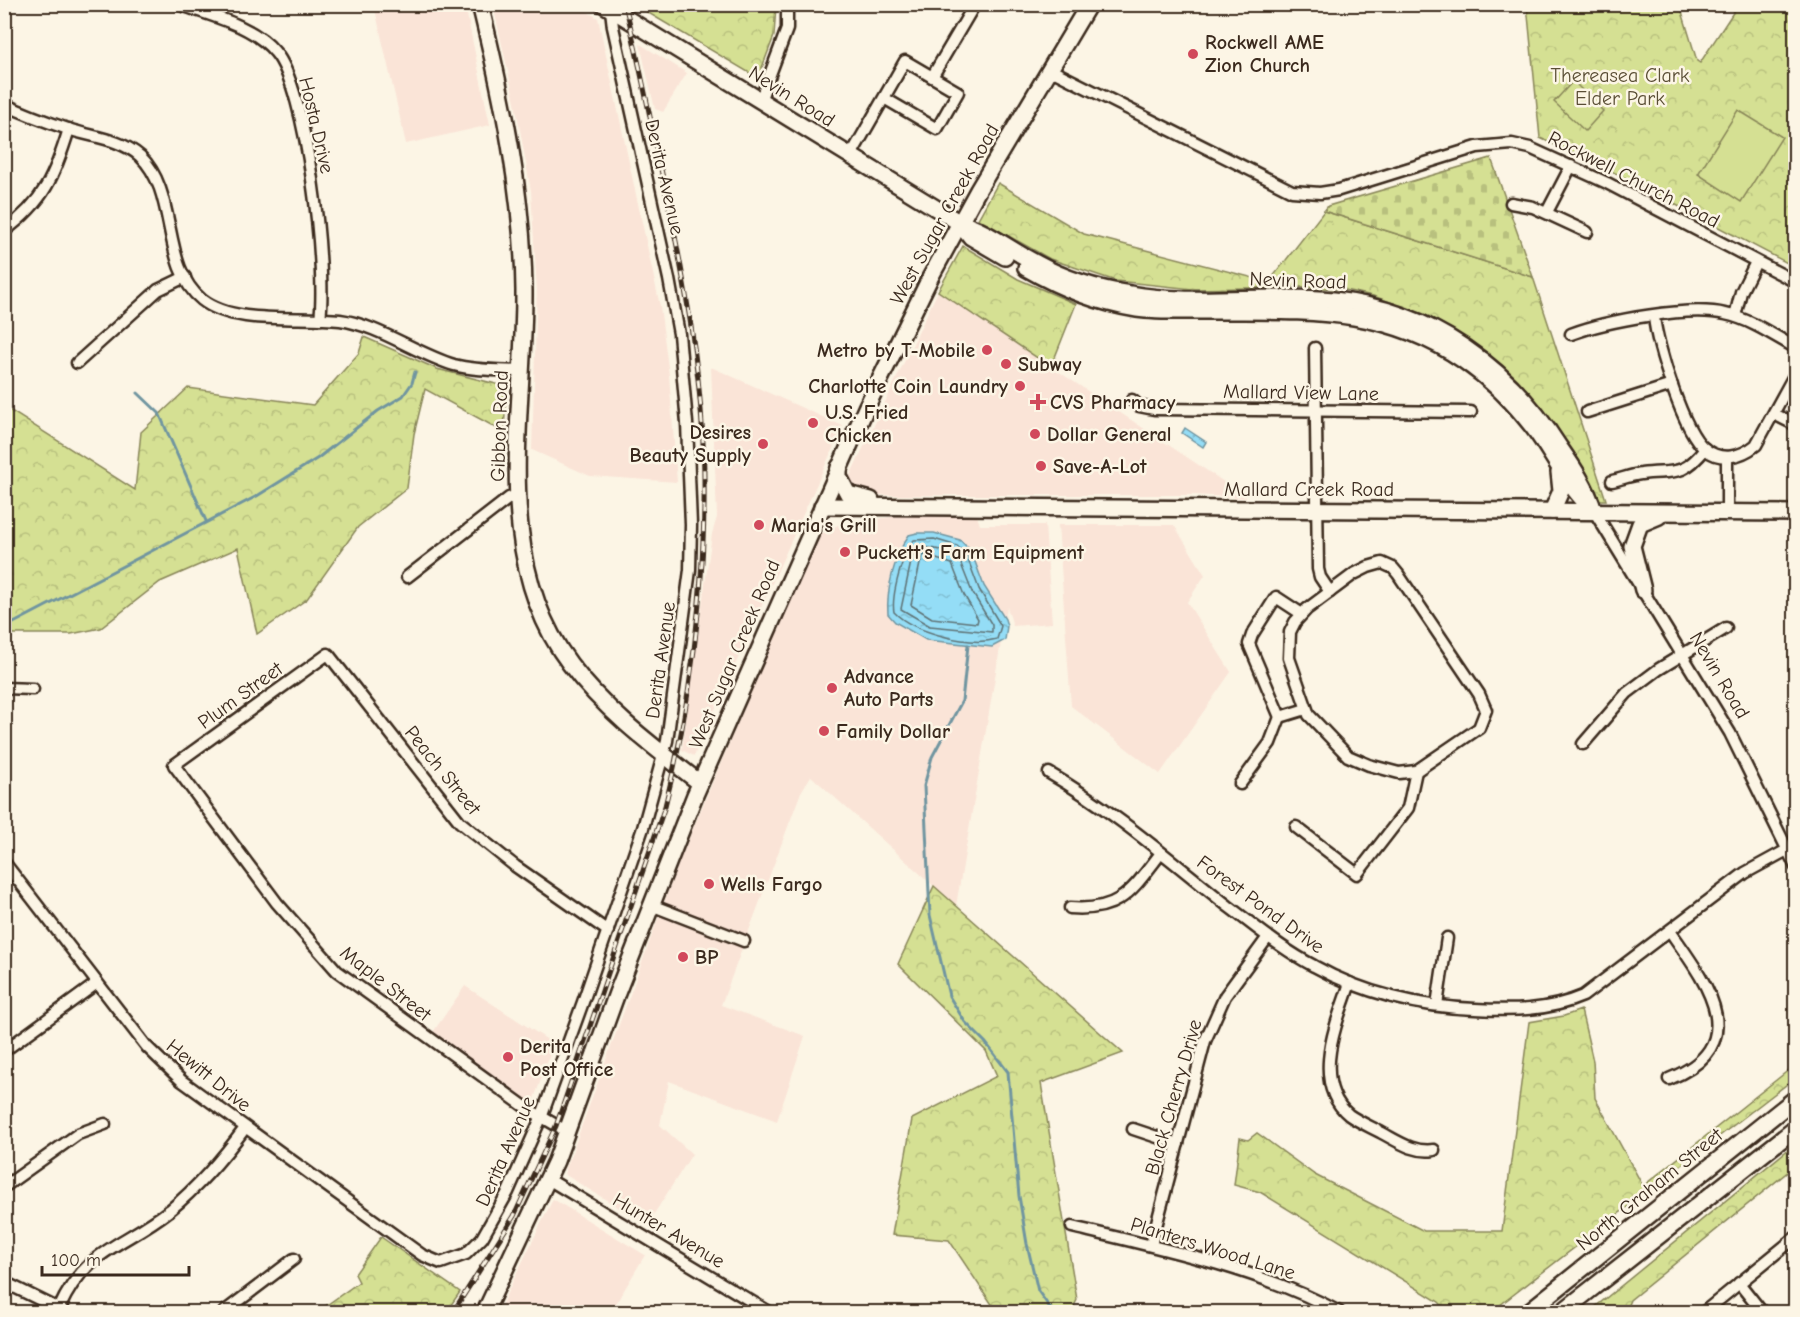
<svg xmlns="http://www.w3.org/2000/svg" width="1800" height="1317" viewBox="0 0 1800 1317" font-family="'Comic Neue',sans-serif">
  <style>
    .built { fill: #fae4d7 }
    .forest { fill: url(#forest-crowns); stroke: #888558; stroke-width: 1.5 }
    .cemetery { fill: url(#cemetery-stones); stroke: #888558; stroke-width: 1.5 }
    .pitch { fill: #d5e093; stroke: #888558; stroke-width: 1.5 }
    .water { fill: url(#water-ripples); stroke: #7095a0; stroke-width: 1.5 }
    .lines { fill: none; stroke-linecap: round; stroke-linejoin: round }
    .shore { stroke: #5f7274; stroke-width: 1.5 }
    .stream { stroke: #7095a0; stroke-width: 3 }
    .street-casing { stroke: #3b2a1e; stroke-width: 15 }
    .secondary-casing { stroke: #3b2a1e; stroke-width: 20 }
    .street { stroke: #fcf5e5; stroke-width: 10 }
    .secondary { stroke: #fcf5e5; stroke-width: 15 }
    .rail-casing { stroke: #3b2a1e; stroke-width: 5 }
    .rail { stroke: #fcf5e5; stroke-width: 3; stroke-dasharray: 9; stroke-linecap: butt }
    .poi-dot { fill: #d1495b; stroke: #fcf5e5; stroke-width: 2 }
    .labels { text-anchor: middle; stroke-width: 5; stroke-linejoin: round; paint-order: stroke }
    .poi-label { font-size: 20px; font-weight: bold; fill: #3b2a1e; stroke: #fcf5e5; text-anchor: start }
    .park-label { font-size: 20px; fill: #5a4e35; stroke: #fcf5e5 }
    .street-label { font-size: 20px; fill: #3b2a1e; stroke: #fcf5e5 }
  </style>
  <defs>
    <pattern id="forest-crowns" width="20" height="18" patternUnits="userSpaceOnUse" patternTransform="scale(1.5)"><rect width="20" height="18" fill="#d5e093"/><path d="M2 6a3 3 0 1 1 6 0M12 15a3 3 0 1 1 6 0" fill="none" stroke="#b8c07e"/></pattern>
    <pattern id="cemetery-stones" width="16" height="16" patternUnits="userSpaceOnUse" patternTransform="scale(1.5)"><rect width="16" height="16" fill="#d5e093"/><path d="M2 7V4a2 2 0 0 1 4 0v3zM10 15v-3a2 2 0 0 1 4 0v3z" fill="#b8c07e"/></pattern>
    <pattern id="water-ripples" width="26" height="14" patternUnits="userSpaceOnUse" patternTransform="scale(1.5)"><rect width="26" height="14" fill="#94ddf6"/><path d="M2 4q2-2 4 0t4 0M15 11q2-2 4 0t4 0" fill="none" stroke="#80bed2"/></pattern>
  </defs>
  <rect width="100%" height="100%" fill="#fcf5e5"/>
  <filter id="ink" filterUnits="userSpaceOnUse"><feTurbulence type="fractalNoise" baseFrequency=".0167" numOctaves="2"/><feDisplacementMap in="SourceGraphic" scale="12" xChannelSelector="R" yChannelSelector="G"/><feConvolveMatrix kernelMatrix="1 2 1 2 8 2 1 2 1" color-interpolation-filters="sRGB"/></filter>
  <g filter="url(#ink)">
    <g class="built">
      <polygon points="374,5 465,5 490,125 406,144"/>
      <polygon points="493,5 576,5 598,18 660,306 669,375 677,482 590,476 532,450 537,290 531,191 515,102"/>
      <polygon points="640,44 687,73 663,112 655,109"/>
      <polygon points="938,291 1248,498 1193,495 878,495 855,491 848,480"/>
      <polygon points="711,367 843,426 694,756 682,750 712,534 717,517"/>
      <polygon points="898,516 977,516 980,525 1045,525 1052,623 1013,626 1007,607 956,906 811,776 801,792 721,1005 805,1036 777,1121 669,1081 660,1125 692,1154 647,1225 564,1174 680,859 817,536 840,524"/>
      <polygon points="1058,525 1174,525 1205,575 1187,602 1231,672 1160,774 1071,706"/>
      <polygon points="465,986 554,1044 531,1107 431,1035"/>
      <polygon points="553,1199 645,1255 611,1312 498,1312"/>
    </g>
    <g class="forest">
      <polygon points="635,5 776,5 774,36 758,78"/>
      <polygon points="1527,5 1680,5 1697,61 1700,63 1738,5 1795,5 1795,267 1613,172 1540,138"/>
      <polygon points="998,183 1084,234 1269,282 1324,211 1533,277 1606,500 1597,500 1504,370 1464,337 1424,314 1373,296 1340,289 1306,287 1193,289 1116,281 1050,259 978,219"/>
      <polygon points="963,246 1018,279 1076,304 1051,367 938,291"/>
      <polygon points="364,337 437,369 500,385 506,396 504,432 425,389 414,434 407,488 358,527 307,599 257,634 238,548 160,582 101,628 71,634 5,634 5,407 135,490 141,432 188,388 313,405 359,353"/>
      <polygon points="934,886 1123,1053 1041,1083 1077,1300 1071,1312 997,1312 949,1240 892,1235 912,1119 997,1076 986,1051 898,964"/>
      <polygon points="1581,1010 1593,1061 1595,1098 1643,1186 1795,1065 1795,1078 1491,1312 1448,1312 1439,1302 1260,1192 1234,1185 1240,1138 1248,1140 1257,1133 1315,1175 1424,1231 1502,1231 1529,1022 1564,1016"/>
      <polygon points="1795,1144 1795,1166 1630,1300 1625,1312 1589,1312"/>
      <polygon points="381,1237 460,1292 446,1312 317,1312 359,1282 355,1274"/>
    </g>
    <polygon class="cemetery" points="1491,158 1533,277 1324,211 1328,206"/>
    <g class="pitch">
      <polygon points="1573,81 1603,111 1585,131 1554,102"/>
      <polygon points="1738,110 1782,137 1741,202 1698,174"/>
    </g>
    <g class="water">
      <polygon points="1185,428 1206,442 1203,447 1182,433"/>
      <path d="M917 533H934L960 540 971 551 984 586 1005 619 1007 626 1005 640 992 647 926 640 895 622 888 614C886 590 895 554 909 535Z"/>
    </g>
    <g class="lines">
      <g class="shore">
        <path d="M934 539 957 546 966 554 979 589 1001 626 997 639C969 647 913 632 894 612 891 596 903 551 914 540Z"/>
        <polygon points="919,546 952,552 959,559 972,592 992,625 992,632 930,626 901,609 912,557"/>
        <polygon points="924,555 952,564 964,595 978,619 977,623 932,618 911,605 921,559"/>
      </g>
      <g class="stream">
        <polyline points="138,393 159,413 206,521"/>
        <polyline points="4,628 257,496 318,458 378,411 403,396 412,383 415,372"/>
        <polyline points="968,645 962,701 932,757 924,786 930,915 949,996 965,1022 985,1042 1008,1072 1019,1196 1027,1244 1038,1291 1053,1312"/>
      </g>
      <g class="street-casing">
        <g id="street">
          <path d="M178 4C209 15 253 25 275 52 307 88 327 269 320 319"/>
          <polyline points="1051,70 1292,191 1320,193 1339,190 1477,147 1512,144 1530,148 1607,183 1796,282"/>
          <polyline points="932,77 975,4"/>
          <polyline points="760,101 787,29 787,4"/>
          <path d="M4 104C25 114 47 122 68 129 92 137 121 139 140 156 179 193 160 266 202 300 235 326 300 315 340 320 378 325 417 354 454 365 476 371 500 370 522 371"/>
          <polyline points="850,157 905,61 958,92 937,129 884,98"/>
          <polyline points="1511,203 1533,207 1587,232"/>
          <polyline points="1547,212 1571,166"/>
          <path d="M4 231C44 202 55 175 69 129"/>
          <polyline points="1735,316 1741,292 1756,262"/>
          <path d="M1654 317C1657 345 1683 432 1705 449 1721 462 1741 457 1756 445L1796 372"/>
          <path d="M1571 334C1606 321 1690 305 1725 314 1750 319 1773 335 1796 348"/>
          <polyline points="1315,348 1318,569 1320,577 1330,592"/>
          <polyline points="77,363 158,290 185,277"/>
          <polyline points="1132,400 1139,406 1154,409 1471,412"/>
          <polyline points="1587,412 1672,385"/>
          <polyline points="1774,414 1796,425"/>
          <path d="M1612 481C1622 479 1631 475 1641 474 1673 470 1682 478 1705 449"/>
          <polyline points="1594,511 1730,733 1796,867"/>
          <polyline points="1727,513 1727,457"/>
          <polygon points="1382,563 1393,568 1398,574 1479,694 1486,710 1479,728 1416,771 1399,773 1369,765 1348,756 1309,715 1289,658 1290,632 1295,622 1307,609 1354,574 1368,567"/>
          <polyline points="407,577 509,498 519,494"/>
          <polyline points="1302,614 1276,597 1252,635 1249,644 1280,717 1306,709"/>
          <polyline points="4,688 33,689"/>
          <polyline points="1583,744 1627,693 1659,669 1726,628"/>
          <path d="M1049 773C1113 810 1170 860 1228 906 1256 927 1283 950 1314 966 1362 993 1420 1007 1475 1009 1512 1011 1548 1011 1583 996L1745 873 1787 850"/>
          <polyline points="1240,784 1270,743 1280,717"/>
          <polyline points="1296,827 1357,874 1408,808 1416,771"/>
          <polyline points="4,862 147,1047 182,1081 422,1255 441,1263 466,1254 482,1238 508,1192 541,1118 583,1002 643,828 667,741 690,570 691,525 687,423 679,334 669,279 613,27 611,10"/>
          <polyline points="651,905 744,941"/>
          <path d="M1070 908C1121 912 1132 890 1161 853"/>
          <path d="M1350 983C1337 1022 1310 1082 1349 1115 1359 1122 1371 1127 1382 1133 1399 1142 1414 1153 1434 1150"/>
          <polyline points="1437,1005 1447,938"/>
          <polyline points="4,1051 97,983"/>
          <path d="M1669 1079C1755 1044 1705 981 1670 931"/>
          <polyline points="1133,1129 1178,1144"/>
          <polyline points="568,1132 528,1109 337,971 277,903 174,765 328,654 460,822 515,866 608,931"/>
          <polyline points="548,1179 769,1312"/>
          <polyline points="4,1187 78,1134 105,1124"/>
          <path d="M1072 1227C1157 1247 1263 1270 1339 1312"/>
          <polyline points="1151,1245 1205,1041 1225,996 1268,937"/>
          <polyline points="4,1282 65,1312"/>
          <polyline points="1739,1283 1762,1312"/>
          <path d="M59 1309C86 1248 123 1247 170 1210 199 1186 223 1158 245 1128"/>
          <polyline points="224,1312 294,1259"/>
          <polyline points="1704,1312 1796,1237"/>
        </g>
      </g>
      <g class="secondary-casing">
        <g id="secondary">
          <path d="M480 4C503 99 523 193 524 290 525 414 490 558 570 664 605 711 655 748 700 783"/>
          <path d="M603 4 960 223C988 231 1010 250 1036 263 1065 279 1098 289 1130 294 1197 306 1266 293 1334 300 1431 310 1509 367 1560 448 1574 468 1587 488 1594 511"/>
          <polyline points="960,223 971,237 1005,257"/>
          <path d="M1026 268C1059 287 1099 303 1137 309 1159 312 1183 311 1205 311 1298 312 1382 304 1463 360 1489 378 1513 401 1532 426 1553 453 1565 483 1590 507"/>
          <polyline points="839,467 839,477 848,494 871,500"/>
          <polyline points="822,506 1796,513"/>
          <polyline points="1552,511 1561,491 1559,472"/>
          <polyline points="1643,590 1632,546 1640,524 1659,516"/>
          <polyline points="485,1312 556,1161 617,993 695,795 866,408 930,278 978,190 1089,4"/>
          <polyline points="1528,1312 1796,1098"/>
          <polyline points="1562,1312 1796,1128"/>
        </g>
      </g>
      <use href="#street" class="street"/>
      <use href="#secondary" class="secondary"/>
      <g class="rail-casing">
        <path id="rail" d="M453 1312 514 1216 556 1126 665 806C696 684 711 536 701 410 694 325 677 243 659 160 648 108 638 56 625 4"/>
      </g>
      <use href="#rail" class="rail"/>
    </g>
  </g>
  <g class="poi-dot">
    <circle cx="1193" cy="54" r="6"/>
    <circle cx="987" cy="350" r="6"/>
    <circle cx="1006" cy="364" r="6"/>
    <circle cx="1020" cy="386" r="6"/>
    <path d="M1035 393h6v6h6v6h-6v6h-6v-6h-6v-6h6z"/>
    <circle cx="813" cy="423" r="6"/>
    <circle cx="1035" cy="434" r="6"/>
    <circle cx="763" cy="444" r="6"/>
    <circle cx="1041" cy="466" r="6"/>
    <circle cx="759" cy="525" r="6"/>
    <circle cx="845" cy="552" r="6"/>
    <circle cx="832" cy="688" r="6"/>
    <circle cx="824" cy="731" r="6"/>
    <circle cx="709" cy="884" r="6"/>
    <circle cx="683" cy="957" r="6"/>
    <circle cx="508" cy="1057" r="6"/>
  </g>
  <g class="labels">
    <g class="poi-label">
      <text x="1205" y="49">Rockwell AME<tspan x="1205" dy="23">Zion Church</tspan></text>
      <text x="975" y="357" text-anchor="end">Metro by T-Mobile</text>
      <text x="1018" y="371">Subway</text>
      <text x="1008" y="393" text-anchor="end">Charlotte Coin Laundry</text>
      <text x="1050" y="409">CVS Pharmacy</text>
      <text x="825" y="419">U.S. Fried<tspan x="825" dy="23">Chicken</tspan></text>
      <text x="751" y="439" text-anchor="end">Desires<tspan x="751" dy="23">Beauty Supply</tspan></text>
      <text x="1047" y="441">Dollar General</text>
      <text x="1053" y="473">Save-A-Lot</text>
      <text x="771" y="532">Maria's Grill</text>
      <text x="857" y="559">Puckett's Farm Equipment</text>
      <text x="844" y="683">Advance<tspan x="844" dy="23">Auto Parts</tspan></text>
      <text x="836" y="738">Family Dollar</text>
      <text x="721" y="891">Wells Fargo</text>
      <text x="695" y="964">BP</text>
      <text x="520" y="1053">Derita<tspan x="520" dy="23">Post Office</tspan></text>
    </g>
    <g class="park-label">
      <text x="1620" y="82">Thereasea Clark<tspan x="1620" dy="23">Elder Park</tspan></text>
    </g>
    <g class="street-label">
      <text transform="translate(792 96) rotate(32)" y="7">Nevin Road</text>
      <text transform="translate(317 125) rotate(77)" y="7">Hosta Drive</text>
      <text transform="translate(665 177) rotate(77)" y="7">Derita Avenue</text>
      <text transform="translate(1634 179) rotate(27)" y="7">Rockwell Church Road</text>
      <text transform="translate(944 214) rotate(-61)" y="7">West Sugar Creek Road</text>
      <text transform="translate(1298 280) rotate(2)" y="7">Nevin Road</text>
      <text transform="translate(1301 392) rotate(1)" y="7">Mallard View Lane</text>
      <text transform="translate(499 426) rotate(-88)" y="7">Gibbon Road</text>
      <text x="1309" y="496">Mallard Creek Road</text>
      <text transform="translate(734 654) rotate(-67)" y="7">West Sugar Creek Road</text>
      <text transform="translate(660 660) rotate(-82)" y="7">Derita Avenue</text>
      <text transform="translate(1720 675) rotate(59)" y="7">Nevin Road</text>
      <text transform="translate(240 695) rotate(-36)" y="7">Plum Street</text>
      <text transform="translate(443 770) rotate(51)" y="7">Peach Street</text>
      <text transform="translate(1261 904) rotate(36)" y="7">Forest Pond Drive</text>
      <text transform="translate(386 983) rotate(38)" y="7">Maple Street</text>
      <text transform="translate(209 1075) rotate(39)" y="7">Hewitt Drive</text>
      <text transform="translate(1173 1097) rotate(-74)" y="7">Black Cherry Drive</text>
      <text transform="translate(505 1151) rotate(-66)" y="7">Derita Avenue</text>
      <text transform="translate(1649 1189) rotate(-39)" y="7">North Graham Street</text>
      <text transform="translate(669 1230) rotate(31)" y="7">Hunter Avenue</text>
      <text transform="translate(1213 1248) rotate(17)" y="7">Planters Wood Lane</text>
    </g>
  </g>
  <rect width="1800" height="1317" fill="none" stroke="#fcf5e5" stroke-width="24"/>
  <rect x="12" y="12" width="1776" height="1293" fill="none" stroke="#3b2a1e" stroke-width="2" filter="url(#ink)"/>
  <path d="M42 1266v9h147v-9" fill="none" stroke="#3b2a1e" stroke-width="3"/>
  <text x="51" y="1266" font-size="18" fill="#3b2a1e" stroke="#fcf5e5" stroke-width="4.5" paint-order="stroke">100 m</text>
</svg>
